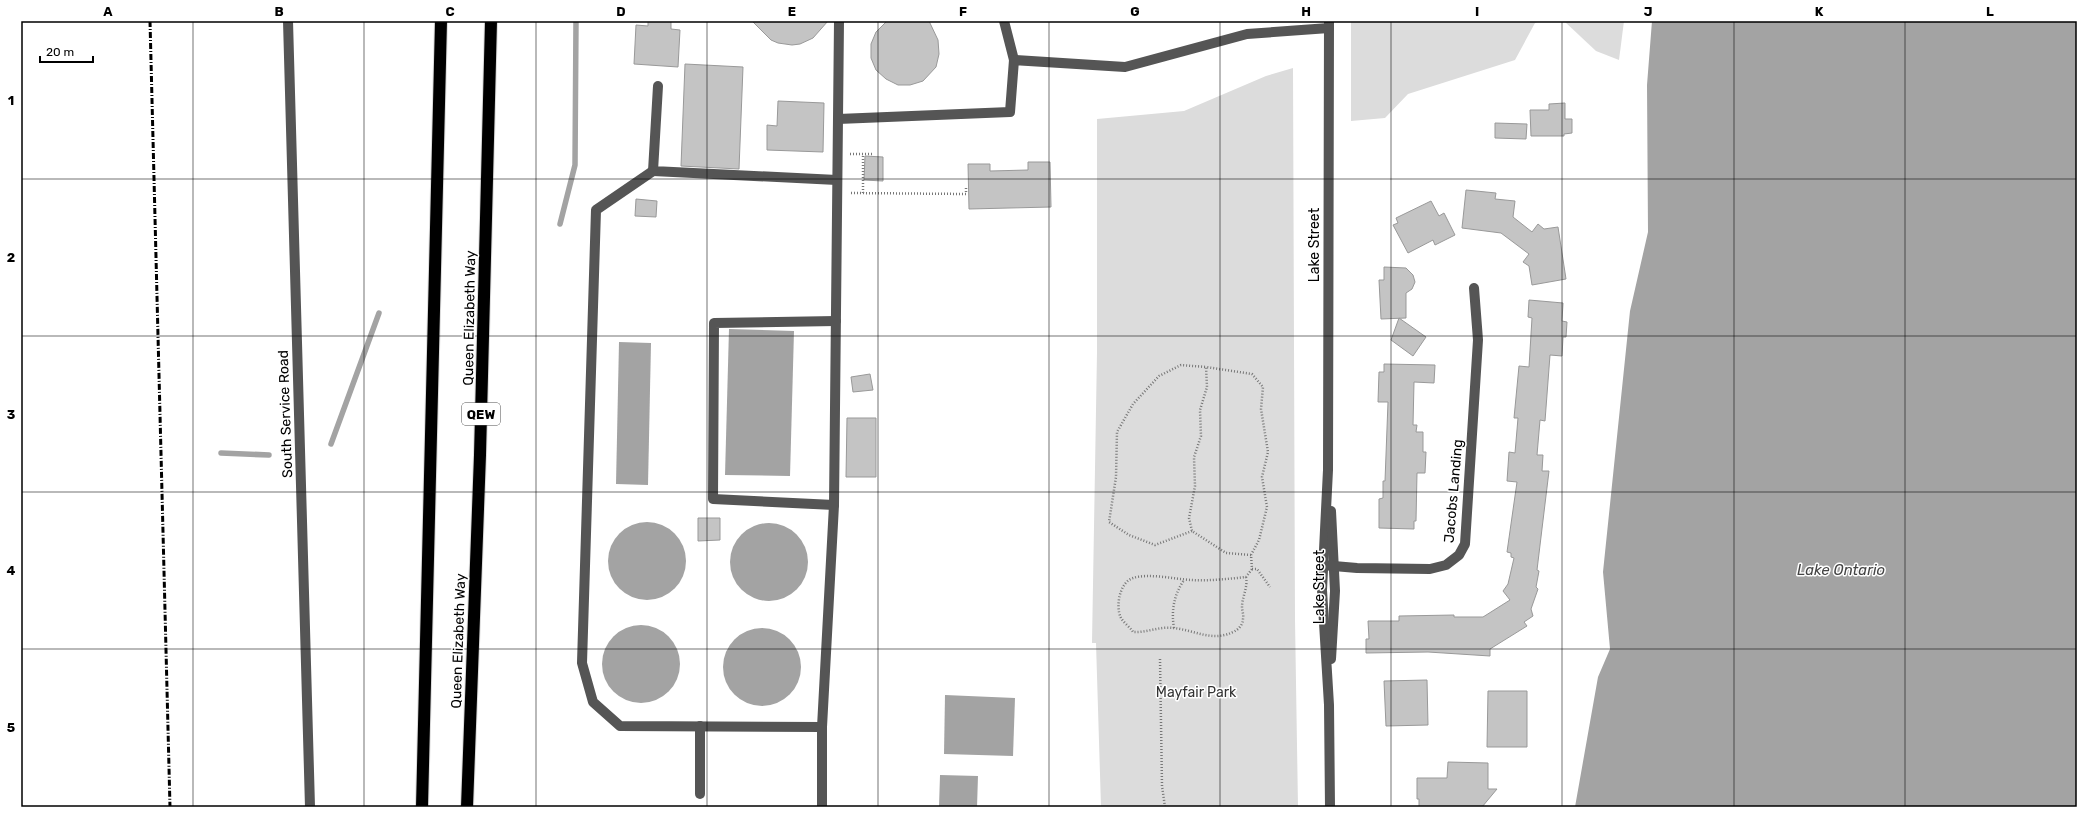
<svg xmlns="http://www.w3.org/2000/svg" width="2098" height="828" viewBox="0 0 2098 828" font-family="Rubik,sans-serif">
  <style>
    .green { fill: #dcdcdc }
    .water { fill: #a3a3a3 }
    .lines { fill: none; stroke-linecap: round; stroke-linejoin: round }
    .stream { stroke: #a3a3a3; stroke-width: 5.5 }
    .building { fill: #c4c4c4; stroke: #999 }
    .highway-casing { stroke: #dbdbdb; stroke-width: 14 }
    .path { stroke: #777; stroke-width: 2.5; stroke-dasharray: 1 2; stroke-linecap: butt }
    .minor { stroke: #555; stroke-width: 10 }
    .highway { stroke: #000; stroke-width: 12 }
    .rail { stroke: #000; stroke-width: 3; stroke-dasharray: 6 2 1 2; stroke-linecap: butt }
    .grid { fill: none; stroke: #000; stroke-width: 1; stroke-opacity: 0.55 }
    .labels { text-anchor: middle; stroke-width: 3; stroke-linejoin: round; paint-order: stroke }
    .shield { fill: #fff; stroke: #4c4c4c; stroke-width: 1 }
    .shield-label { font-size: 13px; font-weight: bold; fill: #000 }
    .street-label { font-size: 14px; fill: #000; stroke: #fff }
    .park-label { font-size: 14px; fill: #333; stroke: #fff }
    .water-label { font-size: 15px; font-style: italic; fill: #444; stroke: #fff }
    .neatline { fill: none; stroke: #000; stroke-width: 1.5 }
    .grid-label { font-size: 13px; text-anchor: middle; font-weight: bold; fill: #000 }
  </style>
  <rect width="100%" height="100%" fill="#fff"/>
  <g class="green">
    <polygon points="1351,21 1540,21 1535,23 1515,60 1408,94 1385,118 1351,121"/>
    <polygon points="1564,21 1624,21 1619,60 1596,51"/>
    <polygon points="1293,68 1295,620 1298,807 1101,807 1096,643 1092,643 1097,352 1097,119 1184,111 1266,76"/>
  </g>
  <g class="water">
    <polygon points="1652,21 2077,21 2077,807 1575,807 1598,677 1610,649 1603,572 1630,311 1648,232 1647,85"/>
    <polygon points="729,329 794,331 790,476 725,475"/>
    <polygon points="619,342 651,343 648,485 616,484"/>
    <circle cx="647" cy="561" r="39"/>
    <circle cx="769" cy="562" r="39"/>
    <circle cx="641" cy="664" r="39"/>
    <circle cx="762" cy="667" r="39"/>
    <polygon points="945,695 1015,698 1013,756 944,754"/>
    <polygon points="940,775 978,776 977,807 939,807"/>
  </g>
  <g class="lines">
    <g class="stream">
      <polyline points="560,224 575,165 576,21"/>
      <polyline points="331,444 379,313"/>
      <polyline points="221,453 269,455"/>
    </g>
  </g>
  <g class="building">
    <polygon points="648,21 671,21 671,29 680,30 678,67 634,64 636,25 648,26"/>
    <polygon points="752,21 828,21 813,38 800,44 792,45 778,43 771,40"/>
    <polygon points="887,21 929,21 938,40 939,54 936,67 923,81 910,85 898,85 886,79 876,70 871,58 871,44 876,32"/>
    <polygon points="685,64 743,67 739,169 681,166"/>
    <polygon points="778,101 824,103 823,152 767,150 767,125 777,126"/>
    <polygon points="1565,103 1565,119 1572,119 1572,133 1564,134 1564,136 1531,136 1530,110 1549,110 1549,104"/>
    <polygon points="1495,123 1527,124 1526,139 1495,138"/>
    <polygon points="865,156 883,157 883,181 864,180"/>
    <polygon points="1028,162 1050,162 1051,207 969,209 968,164 990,164 990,171 1028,170"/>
    <polygon points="1466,190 1496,193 1495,199 1515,201 1513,217 1532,232 1538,224 1544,229 1558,227 1566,279 1532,285 1529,266 1523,262 1529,254 1501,233 1462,228"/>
    <polygon points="636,199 657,201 656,217 635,216"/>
    <polygon points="1431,201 1439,216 1444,213 1455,235 1435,245 1433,240 1408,253 1393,225 1398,223 1396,218"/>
    <polygon points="1384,267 1406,268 1413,275 1415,282 1412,289 1406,293 1406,318 1381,319 1379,280 1384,280"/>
    <polygon points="1529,300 1563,303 1562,321 1567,322 1566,337 1563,337 1562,356 1550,355 1545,421 1540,420 1537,455 1543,455 1542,471 1549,471 1537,570 1539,571 1536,587 1538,589 1531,609 1533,616 1524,622 1527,626 1490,649 1490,656 1428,652 1366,653 1366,639 1369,639 1368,621 1399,621 1399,616 1454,615 1454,617 1483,617 1510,600 1503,591 1508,584 1514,558 1511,557 1511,553 1507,552 1517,482 1507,481 1509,452 1515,453 1518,418 1514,418 1519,366 1529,367 1532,318 1528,317"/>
    <polygon points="1399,318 1426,337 1413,356 1391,340"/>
    <polygon points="1384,364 1435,365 1434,383 1414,382 1413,425 1417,425 1416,432 1423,432 1423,452 1426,452 1425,473 1417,473 1416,521 1414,521 1414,529 1379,528 1379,499 1383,498 1383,481 1385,481 1388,402 1378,402 1379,372 1384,372"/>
    <polygon points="870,374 873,390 853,392 851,377"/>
    <polygon points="847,418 876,418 876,477 846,477"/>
    <polygon points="698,518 720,518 720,540 698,541"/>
    <polygon points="1427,680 1428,725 1386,726 1384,681"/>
    <polygon points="1488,691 1527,691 1527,747 1487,747"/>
    <polygon points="1448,762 1488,763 1488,789 1497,789 1482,807 1419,807 1419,799 1417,799 1417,778 1447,778"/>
  </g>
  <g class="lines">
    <g class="highway-casing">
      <g id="highway">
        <polyline points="422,807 441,21"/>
        <polyline points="467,807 480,455 491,21"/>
      </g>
    </g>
    <g class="path">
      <polyline points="850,154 872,154"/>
      <polyline points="851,193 966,194 966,188"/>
      <polyline points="863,193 863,154"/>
      <polyline points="1192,531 1155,545 1129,535 1109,522 1116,477 1117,432 1133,404 1159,376 1181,365 1206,367"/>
      <polyline points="1251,555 1226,553 1192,531 1189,518 1195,486 1194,457 1201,436 1200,410 1207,387 1206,367 1252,374 1263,387 1261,409 1268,452 1262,477 1267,507 1259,540 1251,555 1252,569 1257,569 1270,587"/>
      <path d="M1246 577C1248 588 1242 597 1242 607 1242 611 1244 615 1243 619 1243 624 1239 629 1235 631 1213 643 1195 630 1173 628 1160 626 1146 633 1133 632 1130 627 1124 623 1121 618 1115 606 1120 582 1133 578 1148 573 1175 579 1191 580 1209 581 1228 579 1246 577L1252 569"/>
      <path d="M1174 628C1171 610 1174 595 1184 580"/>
      <polyline points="1160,659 1162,786 1165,807"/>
    </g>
    <g class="minor">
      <polyline points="288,21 310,807"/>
      <polyline points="1004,21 1014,60"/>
      <polyline points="1329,21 1328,470 1322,590 1329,705 1330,807"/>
      <polyline points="658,86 653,171 837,180"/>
      <polyline points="838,119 1010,112 1014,60 1125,67 1247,34 1329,28"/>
      <polyline points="653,171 596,210 582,663 593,702 620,726 822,727"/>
      <polyline points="834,505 713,499 714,323 836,321"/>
      <polyline points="1331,511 1335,591 1331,659"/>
      <polyline points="1322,565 1357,568 1430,569 1446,565 1459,555 1465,544 1478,340 1474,288"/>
      <polyline points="700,794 700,726"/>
      <polyline points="822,807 822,727 834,505 839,21"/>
    </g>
    <use href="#highway" class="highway"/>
    <polyline class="rail" points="150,21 170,807"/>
  </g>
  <path class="grid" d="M193 21V807M364 21V807M536 21V807M707 21V807M878 21V807M1049 21V807M1220 21V807M1391 21V807M1562 21V807M1734 21V807M1905 21V807M21 179H2077M21 336H2077M21 492H2077M21 649H2077"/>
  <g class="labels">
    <rect class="shield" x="462" y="403" width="38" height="22" rx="3"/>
    <g class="shield-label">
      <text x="481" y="419">QEW</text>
    </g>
    <g class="street-label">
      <text transform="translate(1314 245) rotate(-90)" y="5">Lake Street</text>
      <text transform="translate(469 318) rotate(-89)" y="5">Queen Elizabeth Way</text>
      <text transform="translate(285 414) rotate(-92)" y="5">South Service Road</text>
      <text transform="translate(1453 491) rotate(-85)" y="5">Jacobs Landing</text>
      <text transform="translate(1319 587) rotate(-90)" y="5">Lake Street</text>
      <text transform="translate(458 641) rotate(-88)" y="5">Queen Elizabeth Way</text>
    </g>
    <g class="park-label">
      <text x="1196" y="697">Mayfair Park</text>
    </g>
    <g class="water-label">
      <text x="1841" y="575">Lake Ontario</text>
    </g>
  </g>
  <rect width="2098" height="828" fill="none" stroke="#ffffff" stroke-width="44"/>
  <path d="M40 56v6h53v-6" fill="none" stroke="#000000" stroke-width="2"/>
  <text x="46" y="56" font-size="12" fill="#000000" stroke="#ffffff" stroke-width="3" paint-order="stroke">20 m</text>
  <rect x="22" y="22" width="2054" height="784" class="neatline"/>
  <g class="grid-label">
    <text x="108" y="16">A</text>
    <text x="279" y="16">B</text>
    <text x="450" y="16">C</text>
    <text x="621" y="16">D</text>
    <text x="792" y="16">E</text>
    <text x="963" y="16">F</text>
    <text x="1135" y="16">G</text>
    <text x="1306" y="16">H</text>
    <text x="1477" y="16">I</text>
    <text x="1648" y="16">J</text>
    <text x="1819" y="16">K</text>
    <text x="1990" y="16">L</text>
    <text x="11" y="105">1</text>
    <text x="11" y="262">2</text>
    <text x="11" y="419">3</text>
    <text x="11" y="575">4</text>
    <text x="11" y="732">5</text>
  </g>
</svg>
